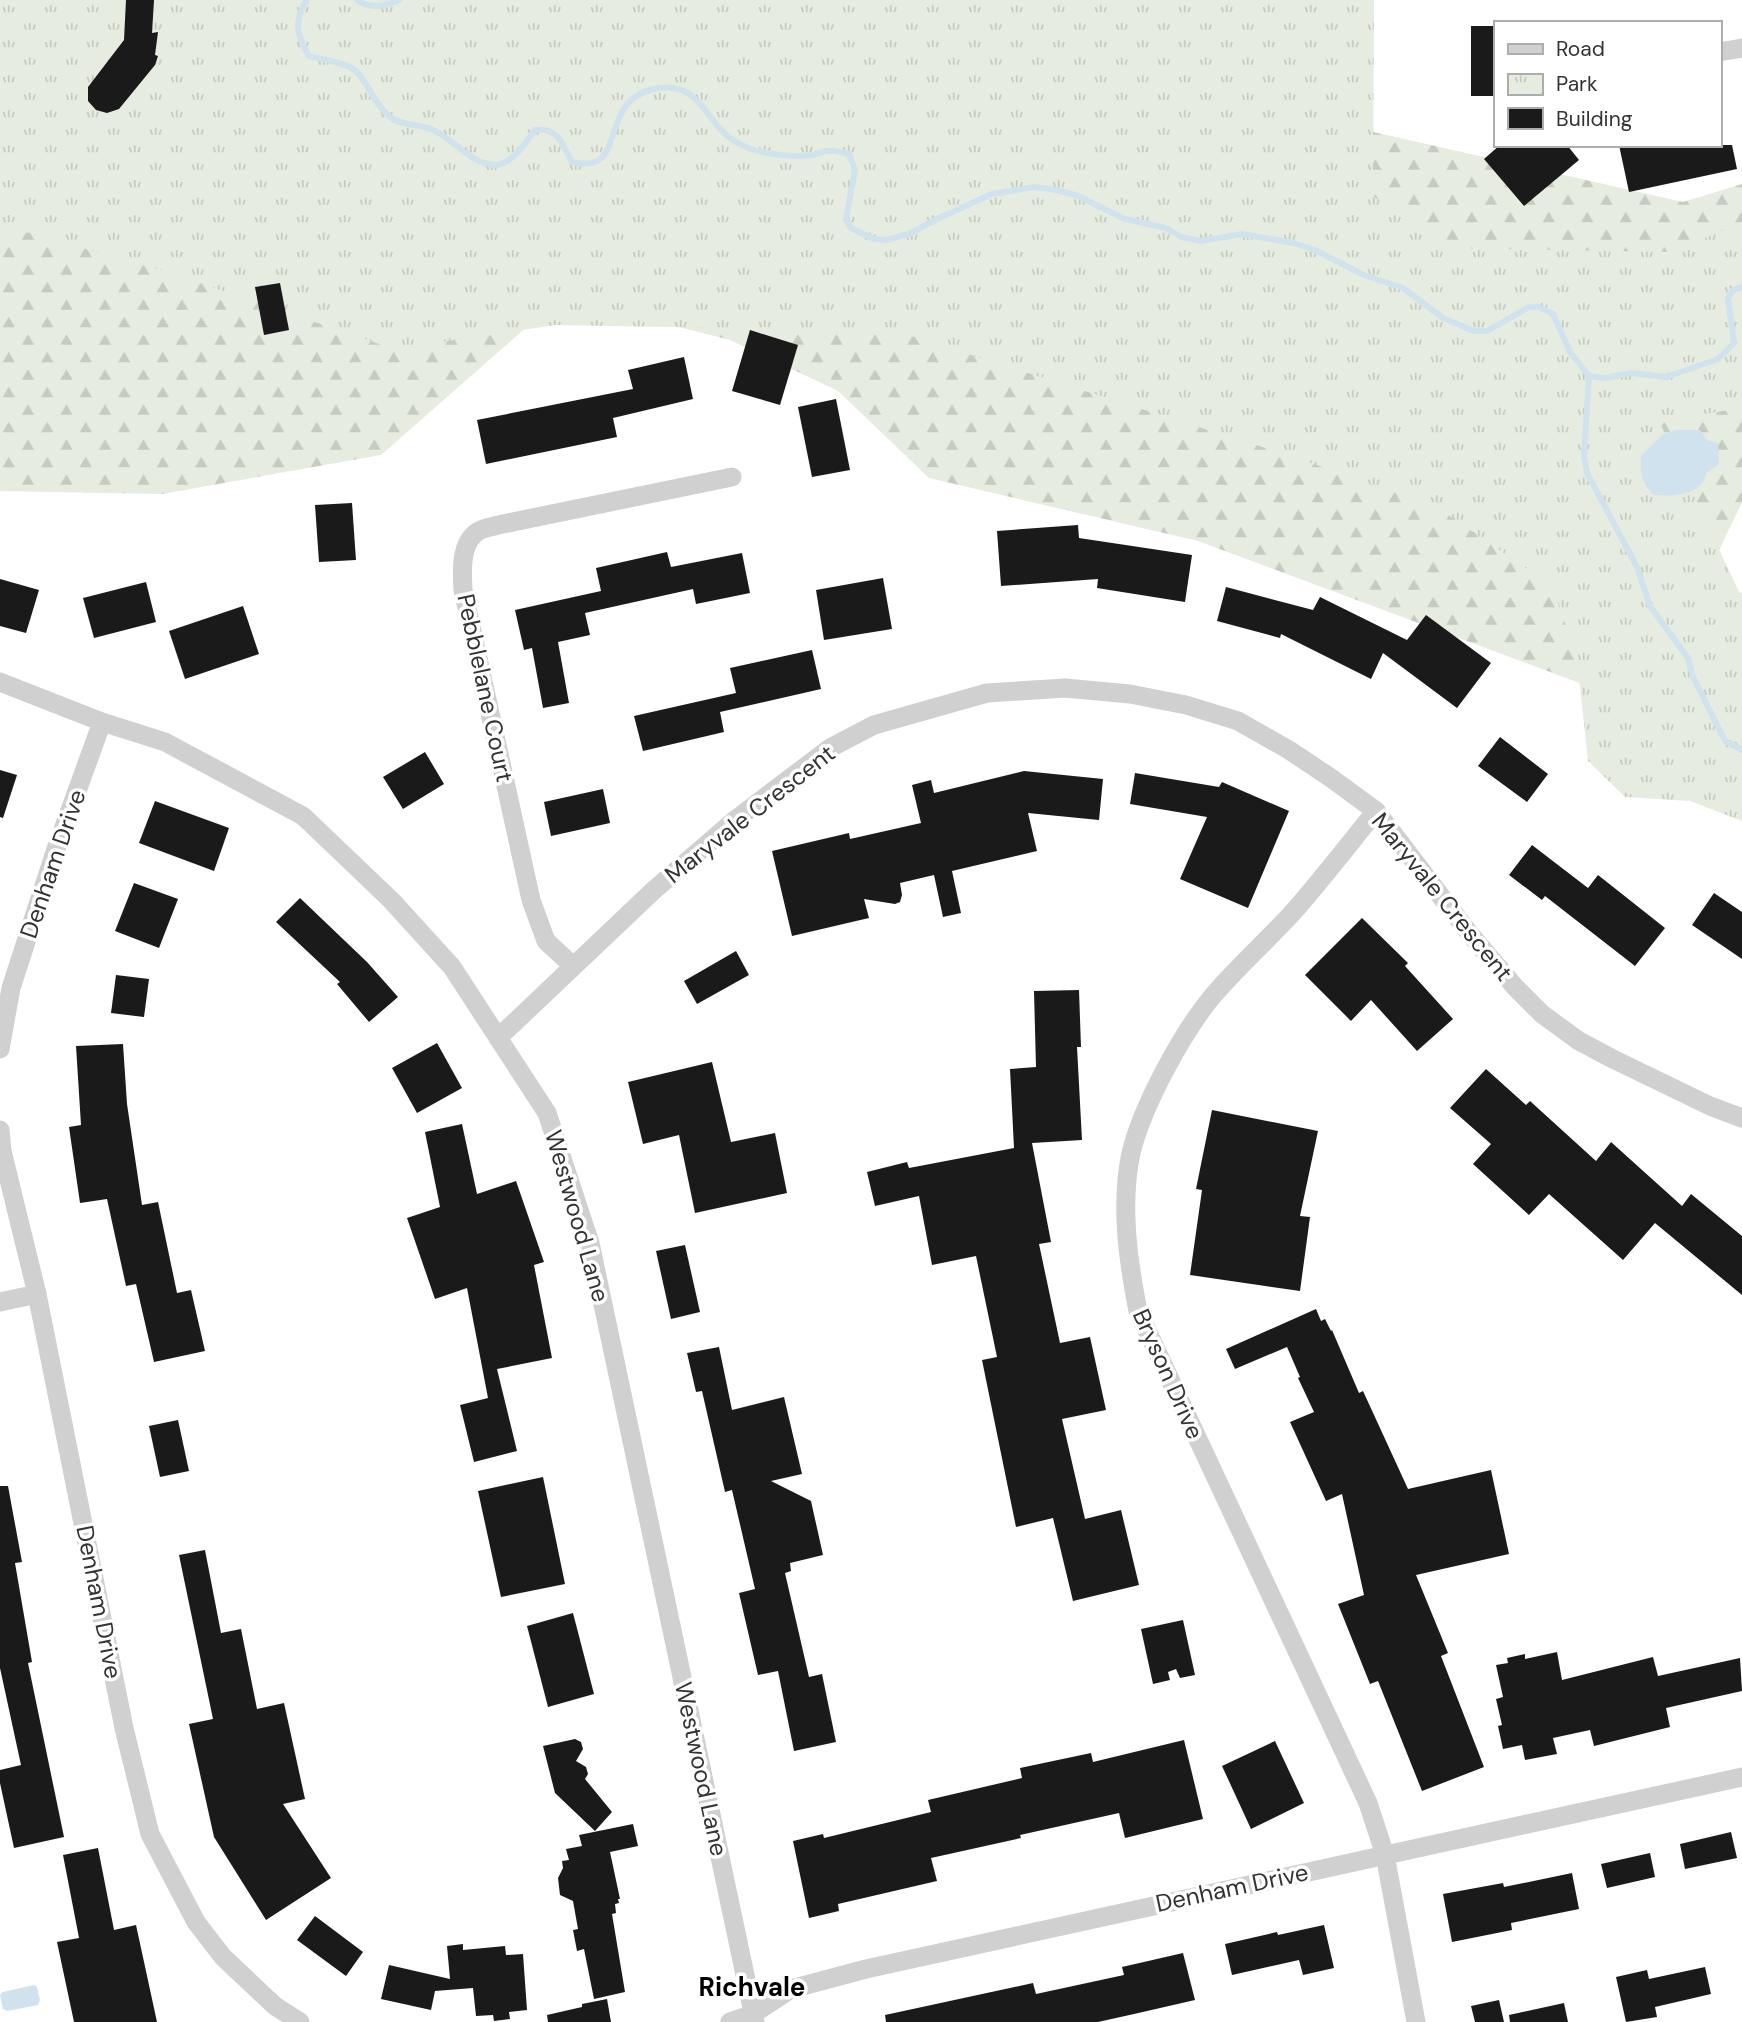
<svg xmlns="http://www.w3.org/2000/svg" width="1742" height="2022" viewBox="0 0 1742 2022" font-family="'DM Sans',sans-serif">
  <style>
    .forest { fill: url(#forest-firs) }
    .park { fill: url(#park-tufts) }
    .water { fill: #cfe2ee }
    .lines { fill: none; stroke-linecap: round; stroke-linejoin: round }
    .stream { stroke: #cfe2ee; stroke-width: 6 }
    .building { fill: #1a1a1a }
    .minor { stroke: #d0d0d0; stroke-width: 19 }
    .labels { text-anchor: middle; stroke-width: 7; stroke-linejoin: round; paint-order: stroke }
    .street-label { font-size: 24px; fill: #333; stroke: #fff }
    .neighbourhood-label { font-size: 26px; font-weight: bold; fill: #000; stroke: #fff }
  </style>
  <defs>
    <pattern id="forest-firs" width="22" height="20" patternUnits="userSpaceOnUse" patternTransform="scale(1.75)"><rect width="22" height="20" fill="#e6ecdf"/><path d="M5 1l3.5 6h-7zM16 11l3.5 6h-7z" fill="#c6cbc0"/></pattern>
    <pattern id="park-tufts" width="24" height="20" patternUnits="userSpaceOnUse" patternTransform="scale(1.75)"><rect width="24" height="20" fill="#e6ecdf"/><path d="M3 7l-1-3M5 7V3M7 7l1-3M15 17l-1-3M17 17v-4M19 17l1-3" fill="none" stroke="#c6cbc0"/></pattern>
  </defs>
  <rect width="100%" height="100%" fill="#fff"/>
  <polygon class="forest" points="0,112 1351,127 1683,202 1742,184 1742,502 1644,707 1198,541 929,478 838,391 730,340 561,297 381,455 162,494 0,491"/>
  <polygon class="park" points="0,0 1374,0 1373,196 1447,248 1673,252 1742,222 1742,408 1659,421 1739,592 1742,593 1742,821 1690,801 1625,797 1588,761 1577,658 1552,586 1438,508 1297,458 895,331 556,325 394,349 168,272 0,225"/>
  <g class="water">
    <path d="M1676 430H1700L1707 440 1718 443 1719 464 1707 472C1701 497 1674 496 1654 495 1641 483 1640 473 1641 456L1662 435Z"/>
    <polygon points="34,1985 37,1987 40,2000 38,2005 7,2011 3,2009 0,1995 3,1992"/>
  </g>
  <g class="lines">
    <g class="stream">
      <path d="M307 0C294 19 296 36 309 56 323 60 349 62 359 74 370 88 376 106 390 117 402 126 418 124 431 129 454 138 470 165 496 165 513 164 526 141 535 130 559 127 562 144 572 162 631 177 594 97 659 88 703 82 706 127 738 143 757 154 791 158 812 155 817 154 823 151 828 151 835 150 843 153 849 154L855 170 846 219 851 228 874 239 886 240 909 234 939 218 992 194 1034 187 1057 190 1078 196 1125 219 1166 228 1181 237 1201 241 1242 234 1294 243 1317 251 1364 275 1403 288 1443 318 1474 331H1487L1529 307H1539L1553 314 1570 352 1589 376 1584 456 1587 473 1637 567 1650 606 1688 658 1693 677 1725 741 1742 750"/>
      <path d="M357 0C370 9 385 7 399 0"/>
      <polyline points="1589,376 1605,378 1631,373 1666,377 1718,359 1734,343 1728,298 1733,290 1742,287"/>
    </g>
  </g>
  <g class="building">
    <polygon points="126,0 154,0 152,33 158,32 155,55 158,56 155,65 119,109 107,113 96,110 88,101 88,87 124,40"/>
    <rect x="1471" y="26" width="24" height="70"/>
    <polygon points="1500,145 1567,145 1579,160 1524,206 1484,159"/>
    <polygon points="1619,145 1732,145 1737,169 1629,192"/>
    <polygon points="280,283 289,330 264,335 255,287"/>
    <polygon points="750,330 798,345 780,405 732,391"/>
    <polygon points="684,357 693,399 613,418 617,437 486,464 477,420 633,389 628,370"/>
    <polygon points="836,399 850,470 812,477 798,407"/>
    <polygon points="352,503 356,560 319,562 315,505"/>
    <polygon points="1078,525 1079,538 1192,555 1185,602 1097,588 1098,579 1001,586 997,531"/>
    <polygon points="667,552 671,567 742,553 750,593 696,604 693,589 585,613 590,635 558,642 569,703 543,708 532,648 524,650 515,610 601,591 596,568"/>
    <polygon points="883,578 892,629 824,640 816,590"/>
    <polygon points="0,579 39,590 26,633 0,626"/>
    <polygon points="146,582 156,622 94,638 83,598"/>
    <polygon points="1226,587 1313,610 1320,597 1407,640 1426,615 1491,663 1457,708 1383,653 1371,679 1281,634 1280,638 1217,621"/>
    <polygon points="243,606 259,654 185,679 169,631"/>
    <polygon points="812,650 821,689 720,712 724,732 643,751 634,716 736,693 730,668"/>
    <polygon points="1500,737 1548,774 1527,802 1478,766"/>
    <polygon points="425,752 444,784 403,809 383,777"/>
    <polygon points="0,770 17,775 3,818 0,817"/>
    <polygon points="1024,771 1103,779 1099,820 1028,813 1037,851 952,871 961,913 943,917 934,875 900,883 902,895 900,902 895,904 864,899 869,918 792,936 772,851 849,833 850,839 921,823 912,785 931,780 934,793"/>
    <polygon points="1135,773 1219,787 1222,782 1289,811 1248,908 1180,879 1207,817 1130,804"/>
    <polygon points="603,789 610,823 551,836 544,802"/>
    <polygon points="155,801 229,828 214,871 139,843"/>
    <polygon points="1532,845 1588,888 1598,875 1665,928 1635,966 1545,896 1542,900 1509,875"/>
    <polygon points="134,883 178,899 159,948 115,931"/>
    <polygon points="1714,893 1742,912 1742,959 1692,925"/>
    <polygon points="300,898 367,962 398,997 369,1022 337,984 340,982 276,922"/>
    <polygon points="1362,918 1408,963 1405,966 1453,1019 1417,1051 1371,1000 1351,1021 1305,975"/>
    <polygon points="736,951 749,975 697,1004 684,981"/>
    <polygon points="116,975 149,979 144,1017 111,1013"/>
    <polygon points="1079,990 1081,1047 1077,1047 1082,1140 1032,1143 1051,1242 1039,1244 1060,1343 1090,1337 1106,1410 1062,1419 1085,1519 1121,1510 1139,1585 1073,1601 1053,1518 1016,1527 982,1360 997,1357 976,1256 932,1265 919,1196 875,1206 867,1172 907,1162 909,1168 1014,1148 1010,1069 1036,1067 1034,991"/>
    <polygon points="437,1043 462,1088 417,1113 392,1068"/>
    <polygon points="123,1044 127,1104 142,1205 158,1202 177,1293 191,1290 205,1351 154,1362 136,1284 126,1286 107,1199 80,1203 69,1127 81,1125 76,1046"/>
    <polygon points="712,1062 731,1142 775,1133 787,1193 695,1213 679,1135 643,1144 628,1082"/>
    <polygon points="1486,1069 1526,1105 1530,1101 1596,1161 1611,1142 1682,1206 1691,1194 1742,1236 1742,1295 1655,1223 1623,1260 1549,1194 1529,1215 1473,1164 1491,1144 1450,1108"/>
    <polygon points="1212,1110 1318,1131 1300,1216 1310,1217 1300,1291 1190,1275 1202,1190 1196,1189"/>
    <polygon points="462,1124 477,1194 516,1181 544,1262 534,1265 552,1358 497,1369 517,1451 474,1462 460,1405 488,1398 467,1288 435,1299 407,1218 440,1207 425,1132"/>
    <polygon points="685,1245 700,1312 671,1319 656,1251"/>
    <polygon points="1316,1309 1321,1321 1325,1319 1331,1331 1332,1330 1359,1393 1363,1391 1408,1489 1491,1470 1509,1554 1416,1575 1448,1653 1441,1656 1484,1767 1422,1791 1378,1681 1370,1684 1338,1604 1364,1595 1342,1494 1326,1501 1290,1422 1314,1412 1298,1378 1300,1377 1287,1347 1235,1369 1226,1349"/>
    <polygon points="719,1347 732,1410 784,1397 802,1474 771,1481 811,1501 823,1555 790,1563 791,1571 785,1573 809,1677 822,1674 836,1742 794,1751 778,1671 758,1675 739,1593 755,1589 732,1490 725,1492 702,1391 696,1392 687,1353"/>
    <polygon points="178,1420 189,1471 160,1477 149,1426"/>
    <polygon points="543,1477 565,1584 501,1597 478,1491"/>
    <polygon points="0,1486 8,1486 22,1562 15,1563 32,1662 28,1663 64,1837 14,1848 0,1783 0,1770 21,1765 0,1668"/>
    <polygon points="205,1550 221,1633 241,1629 257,1709 284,1703 305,1799 283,1804 331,1878 266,1920 214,1837 189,1724 213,1719 179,1555"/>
    <polygon points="573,1613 594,1694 548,1707 527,1626"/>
    <polygon points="1183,1620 1195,1675 1180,1678 1176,1669 1168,1672 1170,1680 1153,1684 1141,1629"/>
    <polygon points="1557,1652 1562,1680 1653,1657 1658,1676 1740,1658 1742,1691 1666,1708 1670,1727 1594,1746 1590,1730 1553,1738 1557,1754 1525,1760 1522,1745 1503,1749 1498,1726 1502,1725 1496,1699 1503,1697 1496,1665 1508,1663 1507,1658 1525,1654 1525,1659"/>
    <polygon points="575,1739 581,1742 583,1749 576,1761 586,1767 588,1774 585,1779 612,1812 595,1831 555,1793 543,1746"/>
    <polygon points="1184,1740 1203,1819 1125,1838 1119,1813 1020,1835 1021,1838 931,1858 937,1881 838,1904 839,1911 809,1918 793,1841 823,1834 824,1838 931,1812 928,1800 1022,1778 1020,1768 1091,1753 1093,1762"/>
    <polygon points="1275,1741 1304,1803 1251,1829 1222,1766"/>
    <polygon points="633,1824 638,1846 610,1852 620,1899 618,1899 619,1903 615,1904 616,1913 612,1914 625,1992 594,1999 584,1949 577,1951 573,1930 578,1929 573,1901 560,1895 558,1878 563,1868 562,1861 569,1860 566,1849 582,1846 579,1835"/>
    <polygon points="1731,1832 1737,1858 1685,1869 1680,1844"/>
    <polygon points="98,1848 114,1930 136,1925 157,2022 74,2022 57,1942 79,1938 63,1855"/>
    <polygon points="1650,1853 1655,1877 1607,1888 1601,1864"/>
    <polygon points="1572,1873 1579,1909 1511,1923 1512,1930 1452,1942 1443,1894 1503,1883 1504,1887"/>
    <polygon points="315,1916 363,1952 346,1976 297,1940"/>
    <polygon points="1324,1925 1334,1968 1303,1975 1299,1960 1232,1975 1225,1944 1277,1932 1278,1935"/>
    <polygon points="463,1944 463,1950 505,1946 506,1955 523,1954 527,2010 509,2012 510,2019 494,2021 493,2015 476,2016 473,1988 435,1991 431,2010 381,1999 389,1965 450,1979 447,1946"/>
    <polygon points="1183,1953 1195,2000 1134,2014 1098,2022 886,2022 885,2015 1033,1983 1036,1994 1124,1975 1122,1967"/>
    <polygon points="1705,1967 1711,1994 1655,2007 1657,2017 1626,2022 1616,1977 1647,1970 1649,1979"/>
    <polygon points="607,1999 611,2022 548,2022 547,2015 582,2007 582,2004"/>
    <polygon points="1499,2000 1504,2022 1475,2022 1471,2006"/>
    <polygon points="1564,2003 1568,2022 1510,2022 1509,2015"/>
  </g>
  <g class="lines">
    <g class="minor">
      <polyline points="1719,52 1742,48"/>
      <polyline points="0,682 102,722 165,742 303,816 391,900 452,967 547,1113 590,1243 755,2022"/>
      <path d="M1376 811C1349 844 1323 878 1295 910 1268 940 1237 967 1211 998 1181 1035 1142 1107 1131 1153 1120 1205 1128 1260 1138 1311L1368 1803 1385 1855 1416 2022"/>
      <path d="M573 966 546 941 531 900 463 590C462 572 460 544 477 532 482 528 492 527 498 525L732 477"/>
      <polyline points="498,1038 654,890 735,820 830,748 874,725 987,693 1065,688 1130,694 1186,705 1238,721 1289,750 1331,778 1376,811 1469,933 1515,987 1542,1014 1579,1041 1613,1059 1710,1106 1742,1118"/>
      <polyline points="0,1049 11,988 56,849 102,722"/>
      <polyline points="0,1130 2,1151 37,1294 124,1728 150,1834 196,1922 223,1957 275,2006 300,2022"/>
      <polyline points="0,1302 37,1294"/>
      <polyline points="730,2022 753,2014 791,1989 866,1969 1742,1777"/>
    </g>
  </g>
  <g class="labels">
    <g class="street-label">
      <text transform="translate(485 688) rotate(78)" y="8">Pebblelane Court</text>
      <text transform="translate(750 814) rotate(-38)" y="8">Maryvale Crescent</text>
      <text transform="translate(53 864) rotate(-71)" y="8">Denham Drive</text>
      <text transform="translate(1442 897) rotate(51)" y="8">Maryvale Crescent</text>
      <text transform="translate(577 1216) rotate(74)" y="8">Westwood Lane</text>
      <text transform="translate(1168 1374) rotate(66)" y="8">Bryson Drive</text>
      <text transform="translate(99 1602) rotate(79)" y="8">Denham Drive</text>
      <text transform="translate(701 1769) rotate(78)" y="8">Westwood Lane</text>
      <text transform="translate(1232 1888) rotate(-12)" y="8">Denham Drive</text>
    </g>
    <g class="neighbourhood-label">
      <text x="752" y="1996">Richvale</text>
    </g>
  </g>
  <rect x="1494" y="21" width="228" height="126" fill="#ffffff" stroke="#adadad" stroke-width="2"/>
  <rect x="1508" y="44" width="35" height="10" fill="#d0d0d0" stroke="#adadad" stroke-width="2"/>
  <text x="1556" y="56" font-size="21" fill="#333333">Road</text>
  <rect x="1508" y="74" width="35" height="21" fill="url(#park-tufts)" stroke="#adadad" stroke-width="2"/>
  <text x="1556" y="91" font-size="21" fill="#333333">Park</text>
  <rect x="1508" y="108" width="35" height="21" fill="#1a1a1a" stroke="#adadad" stroke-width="2"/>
  <text x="1556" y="126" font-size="21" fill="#333333">Building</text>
</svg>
